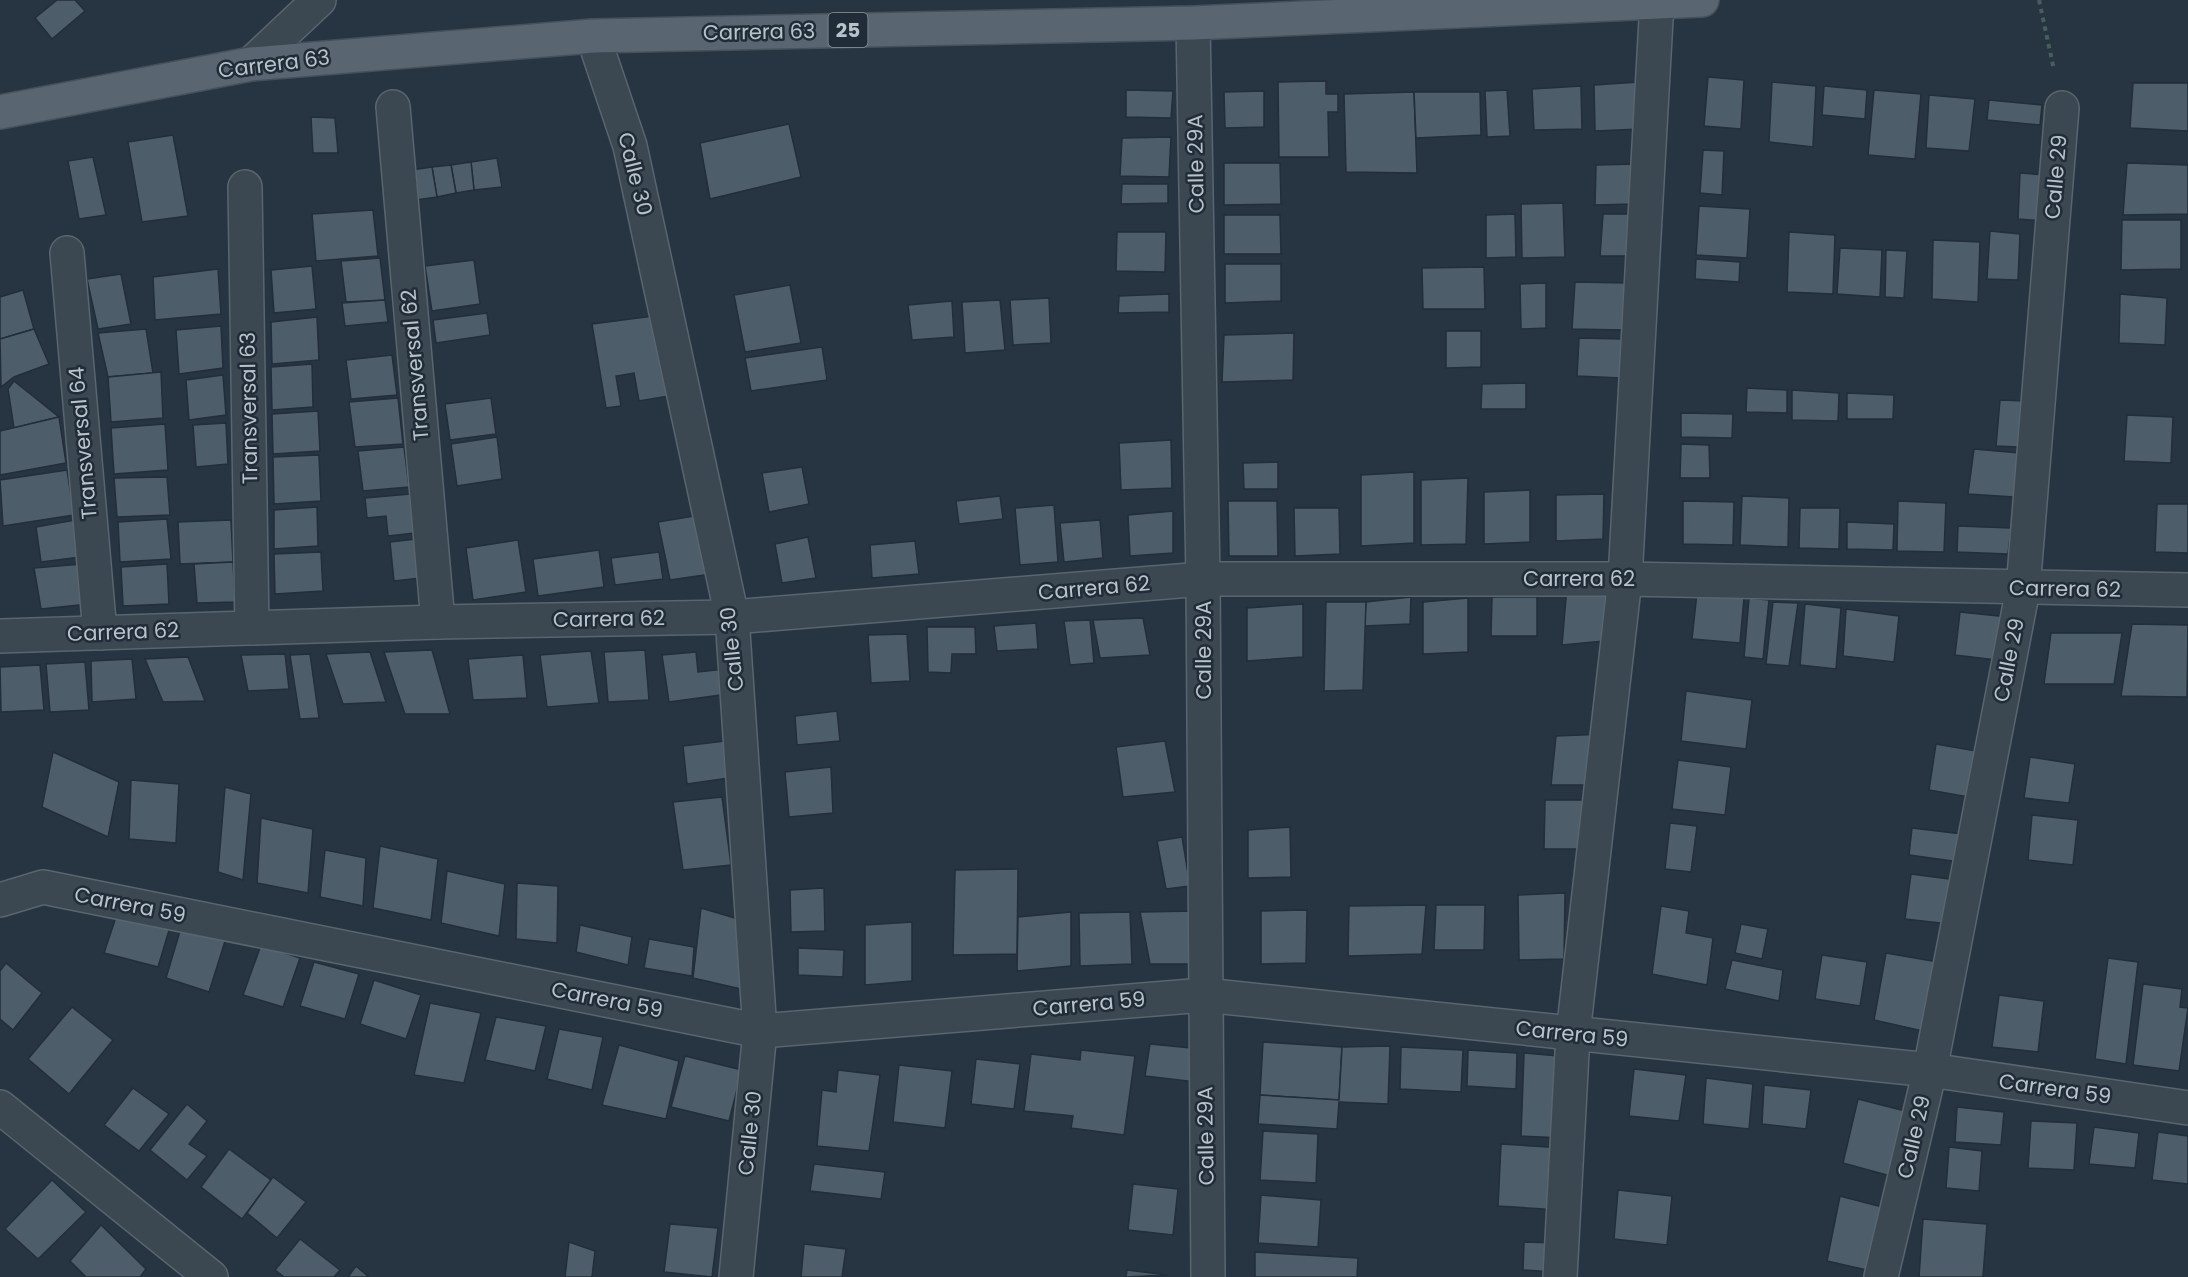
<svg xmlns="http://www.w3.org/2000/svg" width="2188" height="1277" viewBox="0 0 2188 1277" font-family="Poppins,sans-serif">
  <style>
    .building { fill: #4d5d6a; stroke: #222e39; stroke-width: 1.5 }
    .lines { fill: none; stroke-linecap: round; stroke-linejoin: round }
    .minor-casing { stroke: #59656f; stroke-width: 36 }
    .tertiary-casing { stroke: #59656f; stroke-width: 36 }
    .primary-casing { stroke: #45505b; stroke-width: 36 }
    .path { stroke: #475e5f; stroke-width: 4; stroke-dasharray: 4.5 4.5; stroke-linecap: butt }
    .minor { stroke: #3b4751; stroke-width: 33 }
    .tertiary { stroke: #3b4751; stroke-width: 33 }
    .primary { stroke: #596671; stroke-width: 33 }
    .labels { text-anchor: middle; stroke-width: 5; stroke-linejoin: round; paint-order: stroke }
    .shield { fill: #202c37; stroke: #8a959f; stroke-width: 1.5 }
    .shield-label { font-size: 20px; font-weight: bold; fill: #b8c2cb }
    .street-label { font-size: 21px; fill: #b8c2cb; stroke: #202c37 }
  </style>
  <rect width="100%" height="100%" fill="#273542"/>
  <g class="building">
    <polygon points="57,0 75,0 85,11 52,39 35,18"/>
    <polygon points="1708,77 1744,80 1741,129 1704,126"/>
    <polygon points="1326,81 1326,94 1338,94 1338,112 1328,112 1329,157 1279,157 1278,82"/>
    <polygon points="1639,82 1640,129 1595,131 1594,85"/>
    <polygon points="1772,82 1816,86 1813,147 1769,142"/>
    <polygon points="2133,83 2188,83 2188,131 2130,128"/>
    <polygon points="1581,86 1582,129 1534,130 1532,89"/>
    <polygon points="1824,86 1867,90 1865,119 1822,115"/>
    <polygon points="1126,90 1173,91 1171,118 1126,117"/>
    <polygon points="1507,90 1510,136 1487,137 1485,91"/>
    <polygon points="1874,90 1921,94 1915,159 1868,155"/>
    <polygon points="1264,91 1264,127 1225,128 1224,92"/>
    <polygon points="1414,92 1417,173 1346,172 1344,94"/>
    <polygon points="1414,92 1480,92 1481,135 1416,138"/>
    <polygon points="1929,95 1975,99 1969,151 1926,148"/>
    <polygon points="1989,100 2042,105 2040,125 1987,120"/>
    <polygon points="311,117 335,118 338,153 313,153"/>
    <polygon points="789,124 801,177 710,199 700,143"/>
    <polygon points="173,135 188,216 142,222 128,142"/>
    <polygon points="1171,137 1169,177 1120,176 1122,138"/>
    <polygon points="1703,150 1724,151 1722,195 1700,193"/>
    <polygon points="93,157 106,215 79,219 68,161"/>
    <polygon points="497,158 502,187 474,190 471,162"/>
    <polygon points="471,162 474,190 456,193 451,165"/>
    <polygon points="1224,163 1280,163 1281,204 1224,205"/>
    <polygon points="2127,163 2188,165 2188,214 2123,215"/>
    <polygon points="1636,164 1634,204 1595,205 1596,165"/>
    <polygon points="451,165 456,193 437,197 432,167"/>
    <polygon points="432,167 437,197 416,200 411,170"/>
    <polygon points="2020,173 2046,175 2044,221 2018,219"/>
    <polygon points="1122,184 1168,184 1168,203 1121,204"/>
    <polygon points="1563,203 1565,257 1522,258 1521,204"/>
    <polygon points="1699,206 1750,209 1747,258 1696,255"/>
    <polygon points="373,210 378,256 316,261 312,214"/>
    <polygon points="1515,214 1516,257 1486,258 1486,215"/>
    <polygon points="1603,214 1634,214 1631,256 1600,256"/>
    <polygon points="1224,215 1280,215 1281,254 1224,254"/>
    <polygon points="2122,220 2181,220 2181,269 2121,270"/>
    <polygon points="1990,231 2020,234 2018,280 1987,279"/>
    <polygon points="1117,232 1166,232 1165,272 1116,271"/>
    <polygon points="1789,232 1835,235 1833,294 1787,292"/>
    <polygon points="1933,240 1980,242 1978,302 1932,299"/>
    <polygon points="1840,248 1882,250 1880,297 1837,294"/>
    <polygon points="1886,250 1907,251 1904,298 1885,297"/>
    <polygon points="380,258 385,300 346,302 341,261"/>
    <polygon points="1696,259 1740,262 1739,282 1695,279"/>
    <polygon points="474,260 480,304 432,311 425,266"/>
    <polygon points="1225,264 1281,264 1281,301 1225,303"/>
    <polygon points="312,266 316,309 274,313 271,270"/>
    <polygon points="1484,267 1485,309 1423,309 1422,268"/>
    <polygon points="218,269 221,314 155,320 153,277"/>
    <polygon points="121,274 131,324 98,329 87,279"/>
    <polygon points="1575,282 1629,283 1625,330 1572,329"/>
    <polygon points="1546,283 1546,328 1521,329 1520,284"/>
    <polygon points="790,285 801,343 745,352 734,295"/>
    <polygon points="23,290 34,329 0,339 0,297"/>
    <polygon points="1169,294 1169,312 1118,313 1119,296"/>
    <polygon points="2120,294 2167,298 2165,345 2119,343"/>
    <polygon points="1049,298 1051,343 1013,345 1010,300"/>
    <polygon points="385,300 388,322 345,326 342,303"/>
    <polygon points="1000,300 1005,350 965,353 962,302"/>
    <polygon points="952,301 954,337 912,340 908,305"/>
    <polygon points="487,313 490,335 436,343 433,320"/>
    <polygon points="661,315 675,395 639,401 634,373 616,376 621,406 606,408 592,324"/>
    <polygon points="317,317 319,360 272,364 271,322"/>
    <polygon points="221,326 223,368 179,374 176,330"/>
    <polygon points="34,329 49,364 14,377 1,387 0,339"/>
    <polygon points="146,329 153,373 108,377 98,333"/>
    <polygon points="1446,331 1481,331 1481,367 1446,368"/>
    <polygon points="1294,333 1293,380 1222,382 1224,335"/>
    <polygon points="1579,338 1624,339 1621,378 1577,376"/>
    <polygon points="822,347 827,380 751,391 745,358"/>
    <polygon points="392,355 397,395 351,399 346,360"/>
    <polygon points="312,364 313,407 272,410 271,367"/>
    <polygon points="161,372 163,418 111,422 108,377"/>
    <polygon points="223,375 226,415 189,420 186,380"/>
    <polygon points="14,381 59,417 14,428 8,389"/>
    <polygon points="1526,383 1526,409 1481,409 1482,384"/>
    <polygon points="1747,388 1787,390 1787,413 1746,412"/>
    <polygon points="1792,390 1839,393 1838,421 1792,420"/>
    <polygon points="1847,393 1894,395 1893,419 1847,419"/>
    <polygon points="398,398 403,444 355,447 349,402"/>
    <polygon points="491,398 496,434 450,440 445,404"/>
    <polygon points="2000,400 2026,401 2020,447 1996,446"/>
    <polygon points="318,411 320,451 273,454 272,414"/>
    <polygon points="1681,413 1733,414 1732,438 1681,437"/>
    <polygon points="2127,415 2173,417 2171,463 2124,461"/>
    <polygon points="59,417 66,463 0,475 0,431"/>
    <polygon points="226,423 228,464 196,467 193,425"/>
    <polygon points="165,424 168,470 114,474 111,428"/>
    <polygon points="497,437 502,479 457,486 451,444"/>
    <polygon points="1171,440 1172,488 1121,490 1119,443"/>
    <polygon points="1681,444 1709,445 1710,478 1680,478"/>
    <polygon points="404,447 409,487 363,491 358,451"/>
    <polygon points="1974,449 2020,453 2014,497 1968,494"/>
    <polygon points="319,455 321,501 274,504 273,457"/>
    <polygon points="1278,462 1278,489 1244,489 1243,463"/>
    <polygon points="802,467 809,504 769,512 762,473"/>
    <polygon points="67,470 74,515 3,526 0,480"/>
    <polygon points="1414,472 1414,543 1361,546 1361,475"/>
    <polygon points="167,477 170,515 117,517 114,478"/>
    <polygon points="1468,478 1466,544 1421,545 1421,480"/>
    <polygon points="1530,490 1530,542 1484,544 1484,492"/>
    <polygon points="410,494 415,533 388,536 386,516 367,518 365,498"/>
    <polygon points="1604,494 1603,539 1556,541 1556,495"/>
    <polygon points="1000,496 1003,519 959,524 956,501"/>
    <polygon points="1742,496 1789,498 1788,547 1740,545"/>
    <polygon points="1228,501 1277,501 1278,556 1229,556"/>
    <polygon points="1683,501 1734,502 1733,545 1683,544"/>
    <polygon points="1898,501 1946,503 1944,552 1897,551"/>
    <polygon points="2157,504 2188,504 2188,553 2155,552"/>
    <polygon points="1054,505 1058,562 1020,565 1015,508"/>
    <polygon points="317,507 318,546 274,549 274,510"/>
    <polygon points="1294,508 1339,508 1340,554 1295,556"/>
    <polygon points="1800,508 1840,508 1839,549 1799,548"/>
    <polygon points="1173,511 1173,553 1130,556 1128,515"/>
    <polygon points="706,514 718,573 670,580 658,522"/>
    <polygon points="167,519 171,559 120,562 118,522"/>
    <polygon points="75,520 81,557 41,562 36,527"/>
    <polygon points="231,520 233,562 180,564 178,522"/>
    <polygon points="1100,520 1103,558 1064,562 1060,523"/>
    <polygon points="1847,522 1894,524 1893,550 1847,549"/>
    <polygon points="1958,526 2011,528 2008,554 1957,552"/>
    <polygon points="808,537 816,578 782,583 775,544"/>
    <polygon points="416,539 421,578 394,581 390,542"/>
    <polygon points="518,540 526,592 473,600 466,548"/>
    <polygon points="915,541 919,574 872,578 870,545"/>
    <polygon points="599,550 604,587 538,596 533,559"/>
    <polygon points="321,552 323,591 275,594 274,554"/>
    <polygon points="659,552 663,579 615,585 611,558"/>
    <polygon points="233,562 235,602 197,603 194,564"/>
    <polygon points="82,564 89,604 41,609 34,568"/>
    <polygon points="167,564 169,604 123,606 121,567"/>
    <polygon points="1621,583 1615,640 1562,645 1567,586"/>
    <polygon points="1697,593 1744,598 1740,643 1692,639"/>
    <polygon points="1411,597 1410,624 1364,626 1366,602"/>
    <polygon points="1492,597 1537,597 1537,636 1491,636"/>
    <polygon points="1468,598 1468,652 1423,654 1423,602"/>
    <polygon points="1749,598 1769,600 1763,659 1744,657"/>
    <polygon points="1326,602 1366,602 1363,690 1324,691"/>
    <polygon points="1773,602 1798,603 1789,666 1766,664"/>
    <polygon points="1303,604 1303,657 1247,661 1247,608"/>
    <polygon points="1805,604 1841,608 1836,669 1800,665"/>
    <polygon points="1846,609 1899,616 1894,662 1843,656"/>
    <polygon points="1960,612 2008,617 2005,661 1955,655"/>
    <polygon points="1143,618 1150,655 1100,658 1093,620"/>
    <polygon points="1090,620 1094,663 1070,665 1064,621"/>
    <polygon points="1036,623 1038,649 997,651 994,626"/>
    <polygon points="2132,624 2188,625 2187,697 2121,696"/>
    <polygon points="927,627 975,627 976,654 952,654 951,673 928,672"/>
    <polygon points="2051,633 2122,633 2114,684 2044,684"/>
    <polygon points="907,634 910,681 871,683 868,635"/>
    <polygon points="432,650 450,714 405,714 384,652"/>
    <polygon points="645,650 649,700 608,702 604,652"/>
    <polygon points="591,651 599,703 547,707 540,655"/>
    <polygon points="370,652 386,702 343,704 326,654"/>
    <polygon points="696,652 698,672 725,669 728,694 669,702 662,655"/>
    <polygon points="285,654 289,689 248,691 241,655"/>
    <polygon points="310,654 319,718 300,719 290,655"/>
    <polygon points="523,655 527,698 473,700 468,659"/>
    <polygon points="188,657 205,701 163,702 145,659"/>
    <polygon points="132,659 136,699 92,702 91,661"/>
    <polygon points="85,662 89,710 50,712 46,664"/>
    <polygon points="40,665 44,710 1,712 0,667"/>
    <polygon points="1686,691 1752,700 1746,749 1681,741"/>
    <polygon points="837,711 840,741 797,745 795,716"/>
    <polygon points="1605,734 1599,785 1551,785 1556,736"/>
    <polygon points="725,741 729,778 687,784 683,746"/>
    <polygon points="1165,741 1175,792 1123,797 1116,747"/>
    <polygon points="1936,744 1982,752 1974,798 1929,790"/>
    <polygon points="53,752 119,782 108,837 42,807"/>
    <polygon points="2030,757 2075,764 2069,803 2024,798"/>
    <polygon points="1678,760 1731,767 1725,815 1672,809"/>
    <polygon points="831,767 833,813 789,817 785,772"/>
    <polygon points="131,780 179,784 176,843 129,839"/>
    <polygon points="225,787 251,794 243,880 218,872"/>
    <polygon points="722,797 731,865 683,870 673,802"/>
    <polygon points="1545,800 1587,800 1587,849 1544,849"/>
    <polygon points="2032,815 2078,820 2073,865 2028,860"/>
    <polygon points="261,818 313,829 308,893 257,883"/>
    <polygon points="1670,823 1697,826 1691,872 1665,869"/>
    <polygon points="1290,827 1291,877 1248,878 1248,830"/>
    <polygon points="1912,828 1971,835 1967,863 1909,855"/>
    <polygon points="1182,837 1190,886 1166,889 1157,841"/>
    <polygon points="380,846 438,859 431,920 373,908"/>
    <polygon points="325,850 366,858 363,906 320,897"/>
    <polygon points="1018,869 1017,954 953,955 955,870"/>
    <polygon points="447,871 505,884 499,936 441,923"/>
    <polygon points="1911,874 1957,880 1949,924 1905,919"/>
    <polygon points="517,883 558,886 557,943 516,939"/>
    <polygon points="824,888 825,931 791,932 790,890"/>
    <polygon points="1565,893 1564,959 1519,960 1518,895"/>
    <polygon points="1426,905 1422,954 1348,956 1349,906"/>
    <polygon points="1436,905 1485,905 1484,950 1434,950"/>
    <polygon points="1661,906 1689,911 1686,933 1713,938 1707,985 1652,974"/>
    <polygon points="701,908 745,921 741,989 693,978"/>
    <polygon points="1307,910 1306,963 1261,964 1261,911"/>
    <polygon points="118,911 170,927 158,967 104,953"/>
    <polygon points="1195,911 1203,964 1150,964 1140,912"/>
    <polygon points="1071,912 1071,966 1017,971 1018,917"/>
    <polygon points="1130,912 1132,964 1080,966 1079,913"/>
    <polygon points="183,921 227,935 209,992 166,978"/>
    <polygon points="912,922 912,981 865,985 865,925"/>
    <polygon points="1741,924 1768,929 1762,959 1735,953"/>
    <polygon points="580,925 632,937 628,965 576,952"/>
    <polygon points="649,939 694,947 692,976 644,968"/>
    <polygon points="261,945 300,958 283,1007 243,995"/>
    <polygon points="798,948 844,950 843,977 798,975"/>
    <polygon points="1886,953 1938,962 1927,1032 1874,1020"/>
    <polygon points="1822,955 1867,962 1860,1006 1815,999"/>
    <polygon points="2108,958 2138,962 2126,1064 2095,1059"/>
    <polygon points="1732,960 1783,970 1779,1001 1725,989"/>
    <polygon points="314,962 359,974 345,1019 300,1006"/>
    <polygon points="6,963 42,993 13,1030 0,1019 0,971"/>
    <polygon points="374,980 421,995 406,1039 360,1024"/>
    <polygon points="2143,984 2182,989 2180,1007 2188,1008 2179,1071 2133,1065"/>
    <polygon points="1999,995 2044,1001 2038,1052 1992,1047"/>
    <polygon points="430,1003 481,1013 464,1083 414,1075"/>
    <polygon points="72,1007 113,1040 69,1094 28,1059"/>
    <polygon points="496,1017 546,1026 535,1071 485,1060"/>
    <polygon points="559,1029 603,1037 592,1090 547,1079"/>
    <polygon points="1263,1042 1342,1047 1339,1100 1260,1095"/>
    <polygon points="1150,1044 1202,1049 1196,1082 1145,1076"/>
    <polygon points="619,1045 679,1061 666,1119 602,1105"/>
    <polygon points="1390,1046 1388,1104 1339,1102 1337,1129 1258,1124 1260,1095 1339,1100 1342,1047"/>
    <polygon points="1401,1047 1463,1050 1461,1092 1400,1089"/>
    <polygon points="1081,1050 1135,1056 1124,1135 1071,1128 1073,1116 1024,1111 1031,1054 1080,1060"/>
    <polygon points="1468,1050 1517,1053 1516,1089 1467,1086"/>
    <polygon points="1524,1053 1571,1057 1564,1138 1521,1136"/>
    <polygon points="685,1056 742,1070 729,1121 671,1107"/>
    <polygon points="976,1059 1020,1064 1014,1109 971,1104"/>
    <polygon points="899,1065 952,1071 945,1128 893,1122"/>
    <polygon points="1634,1069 1686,1075 1679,1121 1629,1116"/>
    <polygon points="838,1070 880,1075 869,1151 817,1146 822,1090 836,1092"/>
    <polygon points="1706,1078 1753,1084 1749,1129 1703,1124"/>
    <polygon points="1764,1085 1811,1090 1806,1129 1762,1124"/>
    <polygon points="133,1088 169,1114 139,1151 104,1125"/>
    <polygon points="1858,1099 1909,1112 1894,1177 1843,1163"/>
    <polygon points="187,1104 207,1121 189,1144 207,1156 187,1180 150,1150"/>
    <polygon points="1957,1107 2004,1112 2001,1145 1955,1142"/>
    <polygon points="2031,1121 2077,1123 2074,1170 2028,1168"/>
    <polygon points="2094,1127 2139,1133 2135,1168 2089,1164"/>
    <polygon points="1263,1131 1318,1134 1316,1183 1260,1180"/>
    <polygon points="2158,1132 2188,1136 2188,1184 2152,1180"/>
    <polygon points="1501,1144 1564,1148 1558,1210 1498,1206"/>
    <polygon points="1949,1147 1982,1151 1979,1191 1946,1188"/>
    <polygon points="229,1149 271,1180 242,1219 201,1187"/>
    <polygon points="814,1164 885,1172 881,1199 810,1191"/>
    <polygon points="273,1177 306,1202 277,1238 247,1213"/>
    <polygon points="52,1180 86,1212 38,1259 5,1229"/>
    <polygon points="1133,1184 1178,1189 1173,1235 1128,1230"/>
    <polygon points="1618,1190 1672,1196 1667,1245 1614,1239"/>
    <polygon points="1261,1195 1321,1200 1318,1247 1258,1243"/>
    <polygon points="1840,1196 1886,1208 1871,1271 1827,1261"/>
    <polygon points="1923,1219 1987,1224 1983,1277 1919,1277"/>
    <polygon points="670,1224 718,1228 712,1277 664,1272"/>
    <polygon points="101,1225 146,1269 140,1277 86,1277 70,1261"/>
    <polygon points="300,1239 340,1270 334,1277 284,1277 275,1270"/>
    <polygon points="569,1242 595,1251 592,1277 565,1277"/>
    <polygon points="1524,1242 1556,1243 1554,1272 1523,1270"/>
    <polygon points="804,1244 846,1249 842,1277 801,1277"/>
    <polygon points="1255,1252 1358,1258 1357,1277 1255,1277"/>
    <polygon points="356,1266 369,1277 348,1277"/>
    <polygon points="1127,1270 1167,1275 1126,1277"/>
  </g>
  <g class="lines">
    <g class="minor-casing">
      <g id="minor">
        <polyline points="1193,23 1203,579 1208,1277"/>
        <polyline points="593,36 630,146 732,617 760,1031 736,1277"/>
        <polyline points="251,64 319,0"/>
        <polyline points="393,107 438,622"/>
        <polyline points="245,187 252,628"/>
        <polyline points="67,253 100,633"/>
        <polyline points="0,636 438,622 732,617 1203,579 1625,579 2188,590"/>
        <polyline points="0,900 43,887 760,1031 1204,995 1930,1070 2188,1108"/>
        <polyline points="1560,1277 1573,1034 1625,579 1657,1"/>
        <polyline points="1881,1277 1930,1070 2023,589 2062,108"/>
      </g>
    </g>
    <g class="tertiary-casing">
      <polyline id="tertiary" points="0,1107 211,1277"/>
    </g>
    <g class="primary-casing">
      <polyline id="primary" points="0,112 251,64 593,36 1193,23 1702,0"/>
    </g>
    <polyline class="path" points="2039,0 2054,70"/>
    <use href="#minor" class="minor"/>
    <use href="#tertiary" class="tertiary"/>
    <use href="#primary" class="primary"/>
  </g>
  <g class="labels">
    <rect class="shield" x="828.5" y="13" width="39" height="34" rx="4.5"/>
    <g class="shield-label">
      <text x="848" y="37">25</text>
    </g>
    <g class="street-label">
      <text transform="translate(759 32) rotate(-1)" y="7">Carrera 63</text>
      <text transform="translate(274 64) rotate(-7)" y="7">Carrera 63</text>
      <text transform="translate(1196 164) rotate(-91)" y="7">Calle 29A</text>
      <text transform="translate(635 174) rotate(76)" y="7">Calle 30</text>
      <text transform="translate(2056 177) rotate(-85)" y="7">Calle 29</text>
      <text transform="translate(415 365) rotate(-95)" y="7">Transversal 62</text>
      <text transform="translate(249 408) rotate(-91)" y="7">Transversal 63</text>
      <text transform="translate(83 443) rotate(-95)" y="7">Transversal 64</text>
      <text x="1579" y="586">Carrera 62</text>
      <text transform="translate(1094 588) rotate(-5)" y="7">Carrera 62</text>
      <text transform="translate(2065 589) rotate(1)" y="7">Carrera 62</text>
      <text transform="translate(609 619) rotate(-1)" y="7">Carrera 62</text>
      <text transform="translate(123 632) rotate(-2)" y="7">Carrera 62</text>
      <text transform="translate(732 649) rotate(-96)" y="7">Calle 30</text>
      <text transform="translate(1204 650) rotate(-90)" y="7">Calle 29A</text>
      <text transform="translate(2009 660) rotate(-79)" y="7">Calle 29</text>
      <text transform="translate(130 905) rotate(11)" y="7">Carrera 59</text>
      <text transform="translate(607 1000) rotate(11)" y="7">Carrera 59</text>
      <text transform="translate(1089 1004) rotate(-5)" y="7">Carrera 59</text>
      <text transform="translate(1572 1034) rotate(6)" y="7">Carrera 59</text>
      <text transform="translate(2055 1089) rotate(8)" y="7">Carrera 59</text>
      <text transform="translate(750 1133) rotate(-84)" y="7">Calle 30</text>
      <text transform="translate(1206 1136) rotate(-91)" y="7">Calle 29A</text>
      <text transform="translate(1914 1137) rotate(-77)" y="7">Calle 29</text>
    </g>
  </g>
</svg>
